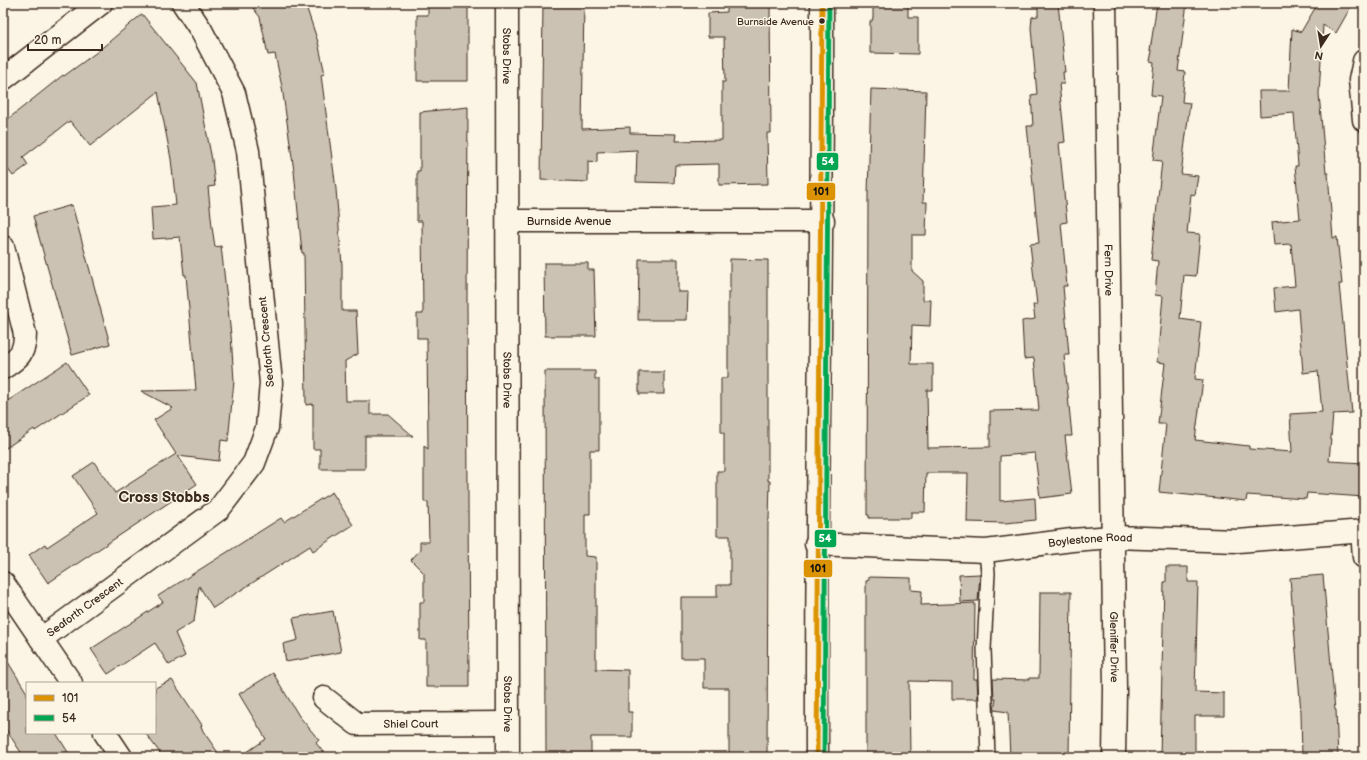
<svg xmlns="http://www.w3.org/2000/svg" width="1367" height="760" viewBox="0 0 1367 760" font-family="'Balsamiq Sans',sans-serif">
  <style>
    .building { fill: #ccc2b3; stroke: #3b2a1e }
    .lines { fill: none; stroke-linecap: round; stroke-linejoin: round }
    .service-casing { stroke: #3b2a1e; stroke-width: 16 }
    .minor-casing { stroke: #3b2a1e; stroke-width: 25 }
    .secondary-casing { stroke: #3b2a1e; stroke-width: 25 }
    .service { stroke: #fcf5e5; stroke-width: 13 }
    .minor { stroke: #fcf5e5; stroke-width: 22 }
    .secondary { stroke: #fcf5e5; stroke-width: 22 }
    .bus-1-casing { stroke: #fcf5e5; stroke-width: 8 }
    .bus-2-casing { stroke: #fcf5e5; stroke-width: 8 }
    .bus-1 { stroke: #db9304; stroke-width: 5 }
    .bus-2 { stroke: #00a651; stroke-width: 5 }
    .bus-dot { fill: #3b2a1e; stroke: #fcf5e5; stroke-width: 1.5 }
    .labels { text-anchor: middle; stroke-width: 3; stroke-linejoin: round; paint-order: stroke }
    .bus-label { font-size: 10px; fill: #3b2a1e; stroke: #fcf5e5; text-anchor: end }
    .street-label { font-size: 11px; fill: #3b2a1e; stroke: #fcf5e5 }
    .district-label { font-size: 15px; font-weight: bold; fill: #3b2a1e; stroke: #fcf5e5 }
    .line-badge { stroke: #fcf5e5; stroke-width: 1.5 }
    .badge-label { font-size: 11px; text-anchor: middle; font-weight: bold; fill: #fff }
    .pale-badge-label { font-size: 11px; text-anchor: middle; font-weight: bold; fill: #111 }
  </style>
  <rect width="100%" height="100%" fill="#fcf5e5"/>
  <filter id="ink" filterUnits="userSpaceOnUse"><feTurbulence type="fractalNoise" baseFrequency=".025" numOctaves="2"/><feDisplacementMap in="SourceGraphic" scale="8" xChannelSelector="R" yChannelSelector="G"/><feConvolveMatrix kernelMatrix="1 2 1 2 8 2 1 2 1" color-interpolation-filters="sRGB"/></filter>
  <g filter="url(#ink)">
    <g class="building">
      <polygon points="249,3 305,3 318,42 325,74 321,75 336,189 342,265 342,311 356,311 358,354 345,361 346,401 370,401 370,414 388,414 413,436 365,436 365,469 320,469 320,449 313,449 313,404 306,405 304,253 302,253 294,171 282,87 275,54 268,55 260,17"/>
      <polygon points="428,3 468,3 468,81 417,81 417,15 428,15"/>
      <polygon points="543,3 584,3 582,129 630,127 630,133 676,134 675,141 722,140 722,82 725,82 724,37 708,37 708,13 727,12 727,3 770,3 771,133 767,133 768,184 719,185 719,164 675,165 674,183 636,182 637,150 597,152 597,162 588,161 588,182 541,180"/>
      <polygon points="873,3 908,3 908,17 918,17 918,54 870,53 870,21 872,21 873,18"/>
      <polygon points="1038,3 1058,3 1065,72 1063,72 1064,84 1059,84 1065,142 1059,143 1067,222 1061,223 1067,286 1063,286 1069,355 1064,355 1072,436 1065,436 1072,494 1040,498 1035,453 1000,456 1000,501 1035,498 1036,520 1005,523 967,522 968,473 926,473 925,512 911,512 911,518 869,518 869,515 867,515 868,194 871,89 926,91 923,202 927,202 926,235 912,235 912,271 923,281 923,300 931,300 930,326 912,325 911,364 933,364 933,390 927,390 928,448 990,447 990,411 1039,410 1034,358 1024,359 1022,321 1035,319 1033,305 1037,305 1030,244 1039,243 1027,126 1033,126 1031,95 1037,94 1031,28 1032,17 1038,16"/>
      <polygon points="1157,3 1187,3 1178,71 1185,72 1182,102 1190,103 1181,174 1198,176 1195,195 1191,194 1187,233 1200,234 1196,276 1184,275 1180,319 1201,322 1195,379 1203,380 1195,440 1249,446 1249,449 1292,452 1290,414 1322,412 1318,371 1303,373 1298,309 1276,312 1274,288 1295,286 1291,244 1274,245 1272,222 1300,219 1295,166 1298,166 1294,113 1260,116 1259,91 1289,91 1292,29 1301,32 1318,3 1353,3 1336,33 1323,25 1319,94 1326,173 1328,173 1333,238 1337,237 1342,284 1339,284 1352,413 1333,414 1329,461 1364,463 1364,497 1307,493 1306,499 1247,495 1246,501 1159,492 1166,424 1158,424 1165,363 1157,362 1163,296 1155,295 1158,261 1151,260 1162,161 1153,160 1161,96 1151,95 1154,62 1150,61 1152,51 1150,51"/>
      <polygon points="142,14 197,83 212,160 215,186 208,187 212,227 215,247 221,246 231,335 234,381 228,441 221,440 219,461 178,456 197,484 48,583 29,555 45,544 47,547 98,513 73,476 94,462 115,493 176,454 154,420 173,408 141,391 196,390 186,275 184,275 180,237 153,239 151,207 176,205 171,159 158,92 90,146 70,121 23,157 28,165 13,176 7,168 3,171 3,123 63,75 64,76 97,52"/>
      <polygon points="468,107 467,300 469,687 426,687 426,640 420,640 420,602 424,602 424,573 411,560 420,550 420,542 429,542 428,502 424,502 424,446 428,449 427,338 417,338 417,314 423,314 422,221 417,221 417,171 420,171 420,112"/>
      <polygon points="72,205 110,344 72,355 33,216"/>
      <polygon points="639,259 678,259 678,292 688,292 687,320 638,320"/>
      <polygon points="730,259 768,260 768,481 770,481 769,520 768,520 767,757 729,757 729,688 704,688 704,658 681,658 681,597 717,597 717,585 730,585 730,536 717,536 717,471 724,471 724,433 721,433 721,378 728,378 728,292 730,292"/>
      <polygon points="544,263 588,263 588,270 594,270 596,336 545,336"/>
      <polygon points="67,362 89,395 35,431 34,429 3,450 3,404"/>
      <polygon points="545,371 595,371 595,379 599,379 599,450 590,450 590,514 585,514 585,556 596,557 596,669 628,670 628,712 632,712 632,737 591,737 591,757 546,757"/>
      <rect x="639" y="372" width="25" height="22"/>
      <polygon points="332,492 353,525 313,551 310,546 213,608 199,586 194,621 175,633 185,656 169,665 155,643 108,674 105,670 91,649 163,602 158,596 281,518 284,522"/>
      <polygon points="1166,567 1188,567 1188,582 1198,582 1195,692 1224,693 1224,716 1195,716 1195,757 1160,757 1164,582 1166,582"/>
      <polygon points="980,574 978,601 960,602 959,575"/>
      <polygon points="1323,575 1335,710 1336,710 1338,757 1302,757 1301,712 1290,578"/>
      <polygon points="869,577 911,578 911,590 922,591 921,605 975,603 974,679 977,679 978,699 952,699 952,682 909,681 910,756 868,757 868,754 866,754 866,581 869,580"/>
      <polygon points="1040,592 1071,592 1069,757 1010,757 1008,712 994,710 996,699 994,699 993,679 1029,680 1029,678 1039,678"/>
      <polygon points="333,611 341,652 286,662 283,644 298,640 293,618"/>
      <polygon points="3,654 27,693 27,733 56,733 71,757 24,757 3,725"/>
      <polygon points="273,673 299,716 319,740 316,743 327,757 240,757 266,739 239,694"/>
      <polygon points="172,680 202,725 201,726 203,731 221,757 163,757 146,734 155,733 155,688"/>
    </g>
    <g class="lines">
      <g class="service-casing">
        <polyline id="service" points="986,551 988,573 984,649 988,757"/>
      </g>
      <g class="minor-casing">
        <g id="minor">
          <path id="s1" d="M507 3 508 757"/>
          <path id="s2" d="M1105 3 1115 689 1114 757"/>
          <polyline points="1364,61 1360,80 1364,120"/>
          <polyline points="3,79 101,3"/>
          <path id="s3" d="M508 221H823"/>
          <path d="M3 247 25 334C25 354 18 358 3 368"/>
          <polyline points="1362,531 1364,557"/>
          <path id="s4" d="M816 544 986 551 1072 540 1113 537 1238 541 1364 531"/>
          <polyline points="3,583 71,683"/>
          <path id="s5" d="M41 639 219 509 254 463 267 428 271 383 248 151 234 93 201 30 183 3"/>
          <path id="s6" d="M324 698 357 724 507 723"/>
          <polyline points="105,733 121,757"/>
        </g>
      </g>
      <g class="secondary-casing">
        <path id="secondary" d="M817 757C816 506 823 254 822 3"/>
      </g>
      <use href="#service" class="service"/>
      <use href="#minor" class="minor"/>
      <use href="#secondary" class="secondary"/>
      <g class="bus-1-casing">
        <polyline id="bus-1" points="817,757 822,3"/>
      </g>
      <g class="bus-2-casing">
        <polyline id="bus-2" points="824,757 829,3"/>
      </g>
      <use href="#bus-1" class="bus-1"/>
      <use href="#bus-2" class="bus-2"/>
    </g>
  </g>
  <circle class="bus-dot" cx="822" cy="21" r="3.5"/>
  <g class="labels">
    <g class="bus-label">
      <text x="814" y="25">Burnside Avenue</text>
    </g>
    <g class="street-label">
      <text dy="4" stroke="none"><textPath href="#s1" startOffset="53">Stobs Drive</textPath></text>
      <text dy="4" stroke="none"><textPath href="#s3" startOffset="61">Burnside Avenue</textPath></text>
      <text dy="4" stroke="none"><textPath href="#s2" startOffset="267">Fern Drive</textPath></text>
      <text transform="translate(266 342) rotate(-95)" y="4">Seaforth Crescent</text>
      <text dy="4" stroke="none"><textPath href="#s1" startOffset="377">Stobs Drive</textPath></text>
      <text dy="4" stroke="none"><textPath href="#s4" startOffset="275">Boylestone Road</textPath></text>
      <text dy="4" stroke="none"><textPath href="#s5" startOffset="54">Seaforth Crescent</textPath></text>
      <text dy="4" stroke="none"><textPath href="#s2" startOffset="644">Gleniffer Drive</textPath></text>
      <text dy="4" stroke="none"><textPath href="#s1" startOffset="701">Stobs Drive</textPath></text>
      <text dy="4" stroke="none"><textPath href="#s6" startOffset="96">Shiel Court</textPath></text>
    </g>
    <g class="district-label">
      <text x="164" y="502">Cross Stobbs</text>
    </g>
  </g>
  <g class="line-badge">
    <rect x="816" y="152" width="23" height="19" rx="4" fill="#00a651"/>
    <rect x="806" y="182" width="30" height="19" rx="4" fill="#db9304"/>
    <rect x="814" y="529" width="23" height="19" rx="4" fill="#00a651"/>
    <rect x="803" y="559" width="30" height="19" rx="4" fill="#db9304"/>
  </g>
  <g class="badge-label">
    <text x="828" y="165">54</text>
    <text x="825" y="542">54</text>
  </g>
  <g class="pale-badge-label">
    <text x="821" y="195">101</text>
    <text x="818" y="572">101</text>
  </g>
  <rect width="1367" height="760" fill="none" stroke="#fcf5e5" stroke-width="16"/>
  <rect x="8" y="8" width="1351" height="744" fill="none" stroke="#3b2a1e" stroke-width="1.5" filter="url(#ink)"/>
  <rect x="26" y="682" width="130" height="52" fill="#fcf5e5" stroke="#afa495"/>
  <rect x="34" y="695" width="20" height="6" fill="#db9304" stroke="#afa495"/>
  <text x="62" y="702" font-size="12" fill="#3b2a1e">101</text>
  <rect x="34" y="715" width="20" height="6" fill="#00a651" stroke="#afa495"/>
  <text x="62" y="722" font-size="12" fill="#3b2a1e">54</text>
  <g transform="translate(1321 46) rotate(192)" stroke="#fcf5e5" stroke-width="3" paint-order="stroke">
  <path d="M0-3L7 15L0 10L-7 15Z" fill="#3b2a1e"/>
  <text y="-6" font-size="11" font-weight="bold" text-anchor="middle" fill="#3b2a1e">N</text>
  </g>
  <path d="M28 44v6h74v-6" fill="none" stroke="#3b2a1e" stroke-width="2"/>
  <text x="34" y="44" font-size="12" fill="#3b2a1e" stroke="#fcf5e5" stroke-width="3" paint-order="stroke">20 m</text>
</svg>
